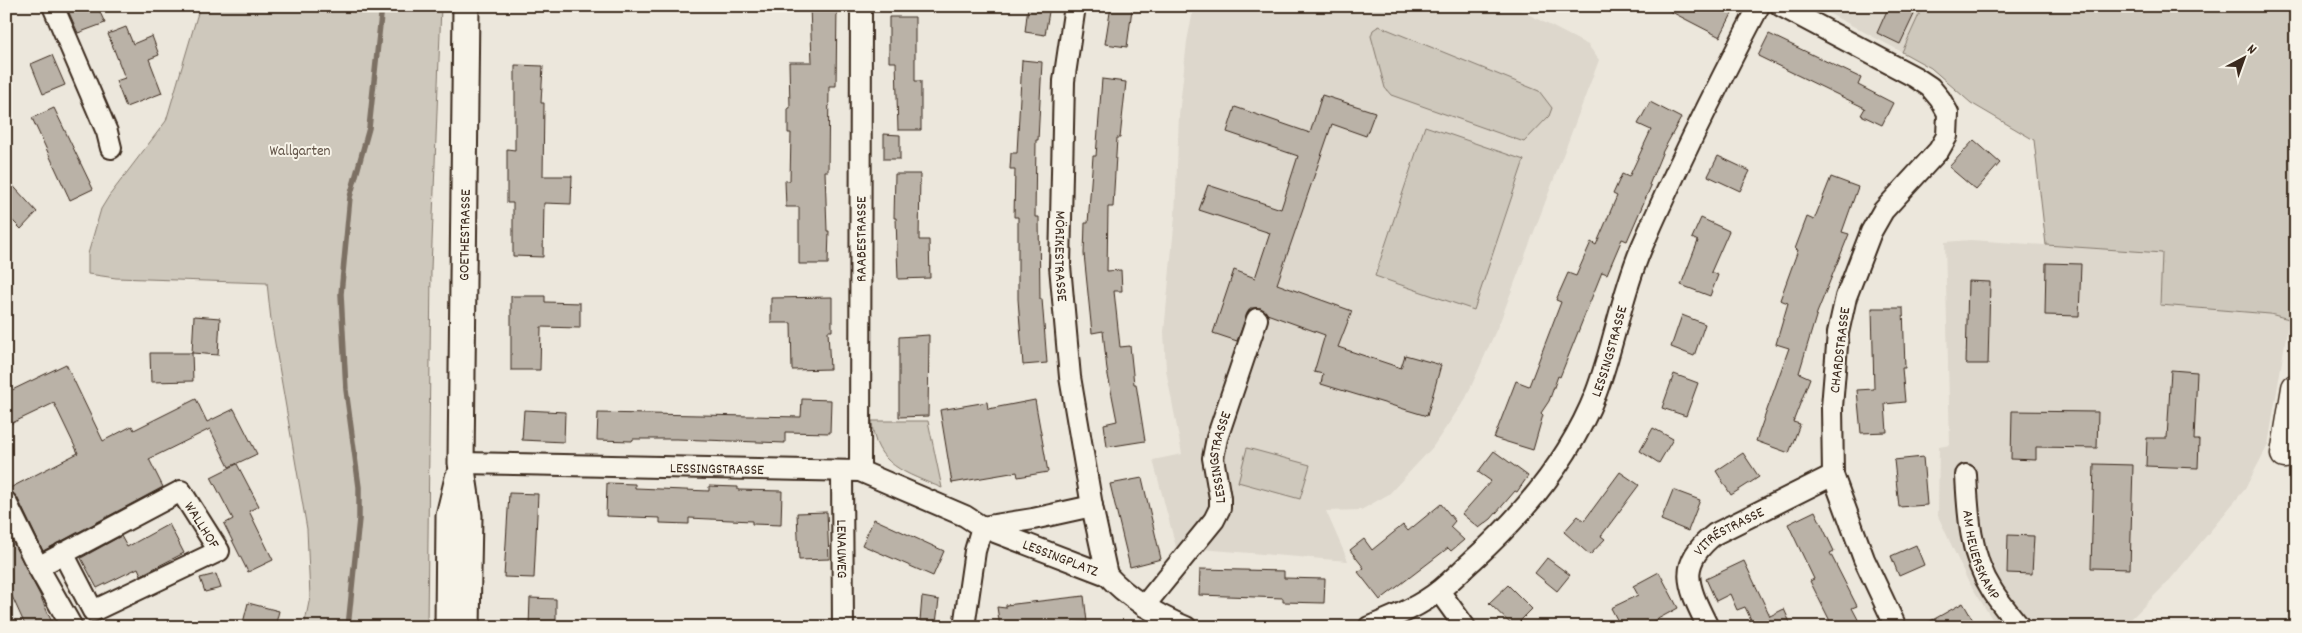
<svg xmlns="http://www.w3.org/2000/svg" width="2302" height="633" viewBox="0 0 2302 633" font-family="Dekko,sans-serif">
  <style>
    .built { fill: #ddd7cc }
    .green { fill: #cec8bc; stroke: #84796d }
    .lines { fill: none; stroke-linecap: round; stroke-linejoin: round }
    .stream { stroke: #7c7064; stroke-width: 5.5 }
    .building { fill: #bab2a7; stroke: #3b2a1e }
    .minor-casing { stroke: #3b2a1e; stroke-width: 24 }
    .major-casing { stroke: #3b2a1e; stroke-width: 29 }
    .highway-casing { stroke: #3b2a1e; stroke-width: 31 }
    .minor { stroke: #f7f3e8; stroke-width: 20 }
    .major { stroke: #f7f3e8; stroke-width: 25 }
    .highway { stroke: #f7f3e8; stroke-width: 28 }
    .labels { text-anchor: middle; stroke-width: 4; stroke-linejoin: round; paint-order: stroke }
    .park-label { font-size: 15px; fill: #605246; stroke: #f7f3e8 }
    .street-label { font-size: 15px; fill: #3b2a1e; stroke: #f7f3e8 }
  </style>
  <rect width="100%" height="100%" fill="#ece7dc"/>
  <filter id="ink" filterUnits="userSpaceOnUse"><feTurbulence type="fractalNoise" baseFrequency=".02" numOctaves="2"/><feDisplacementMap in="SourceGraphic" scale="10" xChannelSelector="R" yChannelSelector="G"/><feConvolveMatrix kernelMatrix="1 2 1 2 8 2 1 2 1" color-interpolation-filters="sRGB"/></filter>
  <g filter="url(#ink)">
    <g class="built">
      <polygon points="1194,6 1512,6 1588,45 1599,60 1501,319 1466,398 1432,448 1389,494 1361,510 1326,511 1348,561 1176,547 1153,460 1182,454 1166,370 1164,332 1175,216 1179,115 1187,41"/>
      <polygon points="1815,6 1923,6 1902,52"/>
      <polygon points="1971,240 2162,253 2160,305 2270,314 2289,319 2268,445 2245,489 2169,581 2123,627 1997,627 1967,579 1938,516 1939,447 1950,445 1945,242"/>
    </g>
    <g class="green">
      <polygon points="200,6 441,6 431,269 427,627 304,627 310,597 307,529 271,320 267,283 116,278 88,274 88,254 101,209 109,196 166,121"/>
      <polygon points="1923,6 2296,6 2296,268 2289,319 2270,314 2160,305 2162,253 2046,245 2034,140 1971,103 1931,68 1902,52"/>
      <polygon points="1379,26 1539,91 1552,108 1549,116 1524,142 1391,95 1385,88 1371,36 1373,30"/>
      <polygon points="1425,126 1524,160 1474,310 1375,276"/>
      <path d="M872 421H928L942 488C906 473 874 465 872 421Z"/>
      <polygon points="1247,448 1310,465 1300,499 1238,482"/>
    </g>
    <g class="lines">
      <polyline class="stream" points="348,627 359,519 359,487 346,390 341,294 350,197 369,128 382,6"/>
    </g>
    <g class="building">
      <polygon points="66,6 97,6 105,23 78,33"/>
      <polygon points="810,6 837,6 836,86 829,86 828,171 825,171 827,231 829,231 828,264 799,264 799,207 786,207 785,181 790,181 791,133 788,133 788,108 790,108 789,62 812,62"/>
      <polygon points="1028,6 1050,6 1045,35 1025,32"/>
      <polygon points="1111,6 1132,9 1127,47 1105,44"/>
      <polygon points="1660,6 1736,6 1720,37"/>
      <polygon points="1889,6 1918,6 1900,44 1877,33"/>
      <polygon points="889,17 915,17 915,81 921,81 921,130 898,130 896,62 889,62"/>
      <polygon points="126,27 133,44 152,36 159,55 149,59 162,93 126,107 116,81 125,78 108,34"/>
      <polygon points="1769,34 1861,78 1858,85 1893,103 1882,125 1861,115 1865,108 1758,56"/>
      <polygon points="52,55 65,85 43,94 31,64"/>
      <polygon points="1022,60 1042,62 1038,140 1036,140 1035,217 1039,217 1040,299 1042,299 1047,363 1023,365 1018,299 1018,217 1014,217 1015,169 1010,169 1011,153 1017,153"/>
      <polygon points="515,65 543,66 541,103 544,103 543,176 572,176 571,204 544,203 543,257 513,256 513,203 507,203 507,149 515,150"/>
      <polygon points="1102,79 1126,82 1120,138 1117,138 1113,207 1108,207 1107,271 1121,270 1122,291 1114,291 1120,347 1130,346 1134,384 1136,384 1145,441 1107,447 1104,424 1117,421 1107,370 1103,331 1092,333 1084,254 1085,223 1088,223 1093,156 1096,156"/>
      <polygon points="1322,95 1375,112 1366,136 1332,124 1277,284 1352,311 1338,347 1401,368 1405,355 1441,365 1427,416 1321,384 1323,374 1314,372 1325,335 1267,314 1261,308 1250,308 1237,341 1213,333 1234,270 1255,278 1270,233 1199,210 1208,185 1281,209 1298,156 1227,132 1235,107 1310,133"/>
      <polygon points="1650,102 1681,118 1663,151 1649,185 1651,186 1627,241 1622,239 1607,274 1602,272 1560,377 1558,376 1549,401 1541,413 1543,415 1533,450 1494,438 1516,381 1529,386 1561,302 1556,300 1568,273 1576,276 1591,242 1596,245 1617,196 1613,194 1622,174 1629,177 1651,130 1638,124"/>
      <polygon points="54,108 93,189 70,200 32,118"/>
      <polygon points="884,134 900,135 900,159 884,159"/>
      <polygon points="1974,140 2000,163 1976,190 1949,167"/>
      <polygon points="1718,156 1750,171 1740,191 1708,176"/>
      <polygon points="895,174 920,174 919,240 929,240 930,278 898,279 896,218 894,218"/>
      <polygon points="1831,177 1858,187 1842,232 1849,234 1817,313 1799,373 1810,378 1793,422 1800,424 1789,453 1756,441 1789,348 1776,344 1788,303 1780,300 1798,250 1795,249 1807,217 1814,220"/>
      <polygon points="6,178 37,212 21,229 6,214"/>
      <polygon points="1701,218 1729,231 1711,272 1718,275 1710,296 1681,285 1698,241 1692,238"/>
      <polygon points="2046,263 2081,264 2079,316 2045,315"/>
      <polygon points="1968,281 1990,282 1988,364 1966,364"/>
      <polygon points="511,296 545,296 545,302 580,303 580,328 541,327 540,370 511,370"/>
      <polygon points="832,297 832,331 828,331 830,369 792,370 791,323 771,323 771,298"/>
      <polygon points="1872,308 1903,308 1905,368 1902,368 1905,402 1885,404 1887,432 1861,433 1857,390 1874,389"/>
      <polygon points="1682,315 1705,324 1694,356 1671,347"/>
      <polygon points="194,316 220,318 218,355 192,353"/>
      <polygon points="929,335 928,416 899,417 899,337"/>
      <polygon points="150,353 192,353 193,381 151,382"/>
      <polygon points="66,364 103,441 132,426 134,430 196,399 207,422 234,409 257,454 229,467 210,429 149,459 163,487 43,551 17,497 6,490 78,453 54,403 6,426 6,393"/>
      <polygon points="2171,370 2197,372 2194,440 2199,440 2198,468 2146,466 2147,438 2167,438"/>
      <polygon points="1674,374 1698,383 1686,416 1662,408"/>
      <polygon points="802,399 831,400 830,433 785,432 785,443 677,439 633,439 632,441 597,440 598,413 801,417"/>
      <polygon points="1035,400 1048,472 1018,477 1017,472 952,483 940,410 987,402 988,409"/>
      <polygon points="524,410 565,412 564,442 522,440"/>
      <polygon points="2012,411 2098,412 2097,448 2036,447 2036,460 2011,459"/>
      <polygon points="1653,428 1673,439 1659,463 1640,451"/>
      <polygon points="1494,451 1528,476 1517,492 1515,491 1491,519 1479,528 1462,514 1491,481 1478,472"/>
      <polygon points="1743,453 1759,477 1731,495 1716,471"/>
      <polygon points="1923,457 1927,505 1899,507 1894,460"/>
      <polygon points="237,464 259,506 249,511 273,560 248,572 224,524 233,519 211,477"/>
      <polygon points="2094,464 2133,465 2130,569 2091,568"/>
      <polygon points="1620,472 1639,485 1601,536 1605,539 1590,555 1564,532 1578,516 1584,521"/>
      <polygon points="1142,478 1161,559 1130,567 1110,484"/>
      <polygon points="607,483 635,484 635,488 709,491 709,486 738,487 738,490 782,491 781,525 752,524 752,521 689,518 689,524 660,523 660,518 606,516"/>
      <polygon points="1673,490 1700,500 1688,531 1661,520"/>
      <polygon points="509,493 538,494 534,578 504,577"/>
      <polygon points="1441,504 1455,521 1450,527 1464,540 1451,551 1448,548 1380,600 1358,572 1364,568 1350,550 1364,539 1372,550 1403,525 1408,531"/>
      <polygon points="1815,511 1834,551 1830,553 1857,606 1852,608 1862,627 1833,627 1810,581 1814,579 1788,524"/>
      <polygon points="827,512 829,559 799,560 797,513"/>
      <polygon points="874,519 944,551 933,576 862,545"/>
      <polygon points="169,524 184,553 141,575 138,568 97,588 81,558 121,536 127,547"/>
      <polygon points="6,529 40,595 54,627 26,627 6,583"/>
      <polygon points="2008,535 2034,536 2032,574 2007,573"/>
      <polygon points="1916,545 1924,565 1899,576 1891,556"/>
      <polygon points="1547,558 1570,575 1557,591 1535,573"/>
      <polygon points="1744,561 1770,616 1784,609 1792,627 1747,627 1753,624 1745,607 1737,610 1730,594 1716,601 1706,579"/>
      <polygon points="1200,569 1284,571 1284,578 1325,579 1324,603 1283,602 1283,598 1199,595"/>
      <polygon points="1659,572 1678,608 1643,627 1621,627 1611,608 1638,595 1633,586"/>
      <polygon points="216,574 221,588 205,592 200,578"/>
      <polygon points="1508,585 1532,609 1514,627 1489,603"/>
      <polygon points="1084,596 1087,622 1045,627 1000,627 997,607 1006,608 1006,605"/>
      <polygon points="922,597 939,600 936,623 920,621"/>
      <polygon points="530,598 556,599 556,627 529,627"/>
      <polygon points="248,603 279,611 275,627 242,627"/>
      <polygon points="1963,603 1977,627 1920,627"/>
    </g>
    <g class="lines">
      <g class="minor-casing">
        <g id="minor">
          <polyline points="53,6 107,132 111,148"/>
          <path id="s1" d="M1075 6 1064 81 1060 266 1070 377 1092 506 1107 575"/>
          <polyline points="1781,6 1915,77 1930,87 1940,99 1948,113 1947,136 1939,150 1883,211 1871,232 1846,297 1838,333 1832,407 1833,475 1864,559 1896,627"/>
          <path id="s2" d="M461 463 860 471 965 516 982 527 1107 575C1128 598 1157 615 1186 627"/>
          <path id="s3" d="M860 471 861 6"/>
          <path id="s4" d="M842 473 843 627"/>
          <path id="s5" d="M1966 475C1968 514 1970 556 1992 590 2000 603 2010 615 2020 627"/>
          <polyline points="6,502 38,567 72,627"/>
          <path id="s6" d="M38 567 181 491 219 551 93 611 63 553"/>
          <polyline points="1439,591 1465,627"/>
          <path id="s7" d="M1144 606 1214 520 1220 508V498L1213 458 1217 438 1257 319"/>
          <polyline points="964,627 975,551 982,527 1033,519 1092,506"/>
          <path id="s8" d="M1369 627C1393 617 1419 607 1440 590 1451 581 1462 570 1473 560 1525 513 1570 459 1596 393 1614 346 1621 296 1641 249 1677 166 1717 86 1759 6"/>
          <path id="s9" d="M1708 627C1689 588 1675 565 1715 534L1833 475"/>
        </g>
      </g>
      <g class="major-casing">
        <g id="major">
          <polyline points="466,6 461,463 469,516 467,627"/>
          <polyline points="448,627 449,516 458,478"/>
        </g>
      </g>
      <g class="highway-casing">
        <polyline id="highway" points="2285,454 2296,388"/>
      </g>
      <use href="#minor" class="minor"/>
      <use href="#major" class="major"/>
      <use href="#highway" class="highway"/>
    </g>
  </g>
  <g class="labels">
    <g class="park-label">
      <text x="300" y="155">Wallgarten</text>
    </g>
    <g class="street-label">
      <text transform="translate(464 235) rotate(-89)" y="5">GOETHESTRASSE</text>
      <text dy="5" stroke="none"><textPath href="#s3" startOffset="232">RAABESTRASSE</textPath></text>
      <text dy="5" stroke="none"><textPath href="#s1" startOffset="251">MÖRIKESTRASSE</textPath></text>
      <text transform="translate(1839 350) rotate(-83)" y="5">CHARDSTRASSE</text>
      <text dy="5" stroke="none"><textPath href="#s8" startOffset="378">LESSINGSTRASSE</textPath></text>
      <text dy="5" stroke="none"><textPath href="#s7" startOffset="176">LESSINGSTRASSE</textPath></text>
      <text dy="5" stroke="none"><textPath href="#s2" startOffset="256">LESSINGSTRASSE</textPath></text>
      <text dy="5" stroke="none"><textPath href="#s6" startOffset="202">WALLHOF</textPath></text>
      <text dy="5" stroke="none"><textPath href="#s9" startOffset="119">VITRÉSTRASSE</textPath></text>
      <text dy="5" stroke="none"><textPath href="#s4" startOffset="76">LENAUWEG</textPath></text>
      <text dy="5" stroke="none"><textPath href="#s5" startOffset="82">AM HEUERSKAMP</textPath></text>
      <text dy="5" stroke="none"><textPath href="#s2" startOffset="618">LESSINGPLATZ</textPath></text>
    </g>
  </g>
  <rect width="2302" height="633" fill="none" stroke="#f7f3e8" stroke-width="25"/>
  <rect x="12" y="12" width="2277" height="608" fill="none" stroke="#3b2a1e" stroke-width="2" filter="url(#ink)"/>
  <g transform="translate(2244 58) rotate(41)" stroke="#f7f3e8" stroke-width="4" paint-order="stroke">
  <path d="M0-4L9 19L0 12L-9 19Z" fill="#3b2a1e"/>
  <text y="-8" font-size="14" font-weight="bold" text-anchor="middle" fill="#3b2a1e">N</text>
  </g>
</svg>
